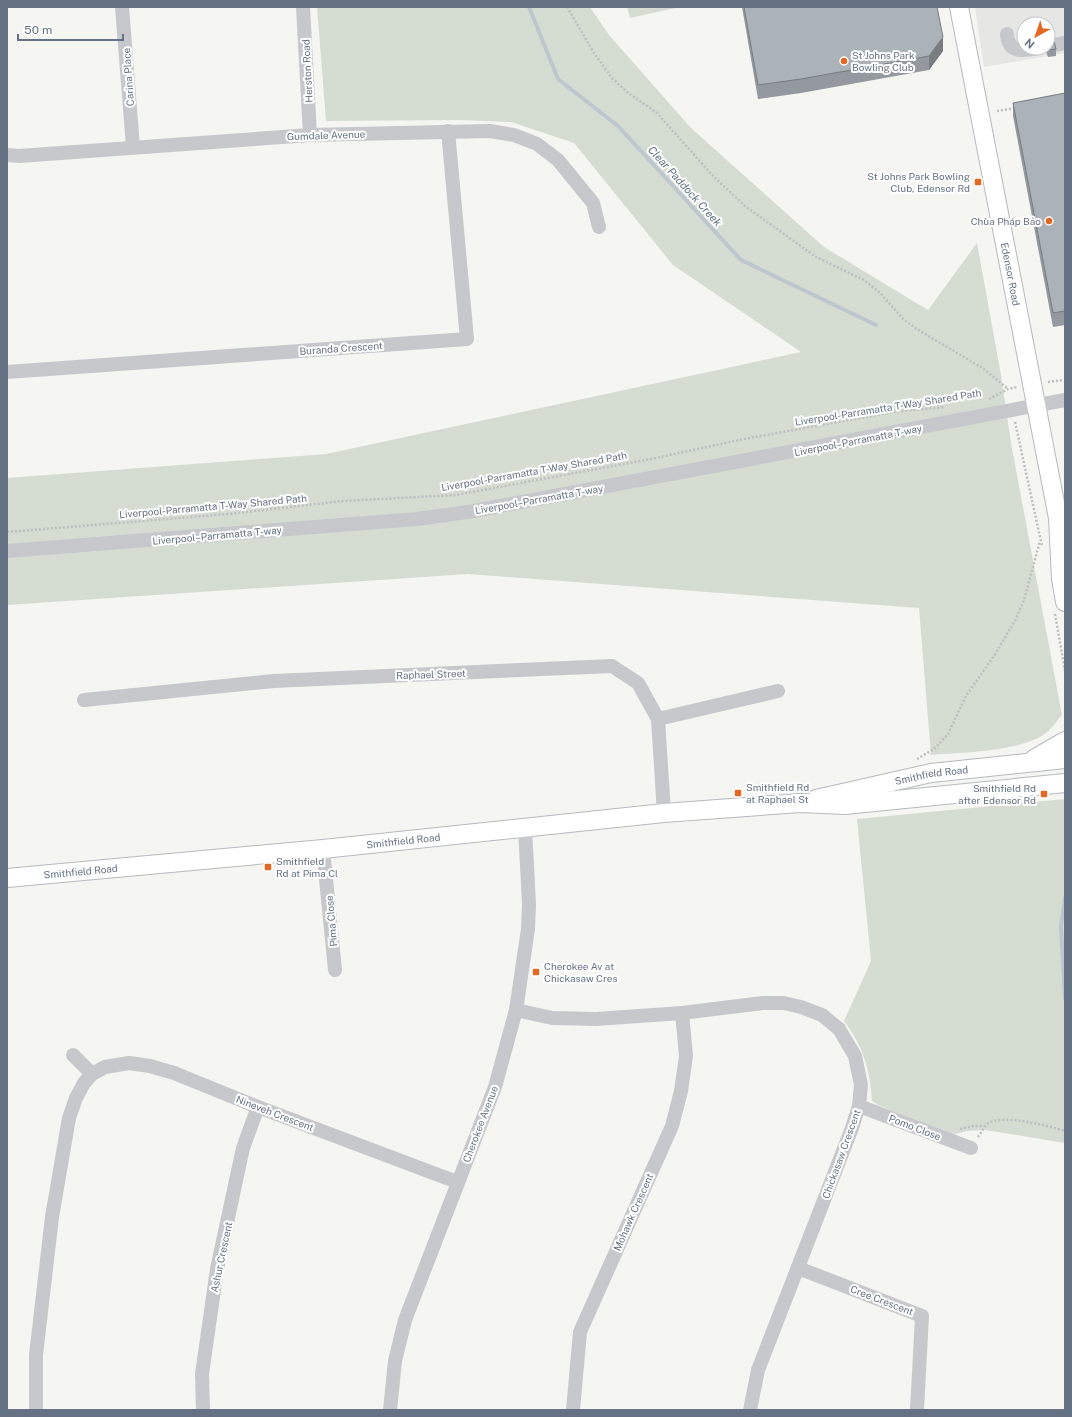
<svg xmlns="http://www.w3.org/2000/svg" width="1072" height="1417" viewBox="0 0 1072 1417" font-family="'Public Sans',sans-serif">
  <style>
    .built { fill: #e6e7e5; fill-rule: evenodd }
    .green { fill: #d5ddd3 }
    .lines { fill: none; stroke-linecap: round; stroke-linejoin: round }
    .stream { stroke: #bec7cd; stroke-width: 4 }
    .major-casing { stroke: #b6b9be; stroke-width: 20 }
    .path { stroke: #bdbfc1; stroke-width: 2.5; stroke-dasharray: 2 2; stroke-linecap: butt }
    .minor { stroke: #c6c8cc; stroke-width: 14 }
    .major { stroke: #fff; stroke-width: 18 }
    .wall { fill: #93999e }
    .shaded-wall { fill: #787d81 }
    .building { fill: #abb2b8; stroke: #787d81 }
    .poi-dot { fill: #e46823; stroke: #fff; stroke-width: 1.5 }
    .labels { text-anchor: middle; stroke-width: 4; stroke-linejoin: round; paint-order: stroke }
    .poi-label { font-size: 10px; fill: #647283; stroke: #fff; text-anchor: start }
    .street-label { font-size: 10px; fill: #647283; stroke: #fff }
    .water-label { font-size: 11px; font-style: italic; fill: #5f7380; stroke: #fff }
  </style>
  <rect width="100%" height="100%" fill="#f5f6f2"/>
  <path class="built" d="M975 7H1065V53L984 67ZM1024 24H1048V48H1024Z"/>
  <g class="green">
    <path d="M317 7H590L609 35 691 128 824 247 928 310 977 243 1001 375 1011 443 1062 715C1055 723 1048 734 1038 738 1005 753 966 752 931 755L919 608 468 574 7 605V478L326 454 801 352 673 265 574 143 511 122 460 120 326 121Z"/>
    <polygon points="627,7 680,7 630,18"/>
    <path d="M1065 799V1143L985 1130 967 1131 951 1135 878 1105 872 1101C870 1069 863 1046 844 1021L871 961 857 819Z"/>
  </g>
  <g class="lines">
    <g class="stream">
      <polyline points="529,7 558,79 618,126 741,260 876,325"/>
      <polyline points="1065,898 1061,926 1065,999"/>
    </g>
    <g class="major-casing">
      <g id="major">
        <path id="s1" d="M959 7 1058 518 1061 579 1065 602"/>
        <polyline points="1034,759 1065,741"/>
        <path id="s2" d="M816 799 931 773 1065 759"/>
        <path id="s3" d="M7 878 323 849 664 813 800 803 845 805 1065 783"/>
      </g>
    </g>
    <g class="path">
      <polyline points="567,7 594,53 612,78 627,92 657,113 713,176 745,206 816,257 864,280 880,293 904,320 920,331 984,369 1008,389"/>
      <polyline points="997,111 1015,108"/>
      <polyline points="1048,382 1065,380"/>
      <polyline points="989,399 1008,389 1017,387"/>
      <polyline points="1015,422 1042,546"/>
      <polyline points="7,532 228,514 343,501 456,495 651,459 744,439 893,412 945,407"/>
      <polyline points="1055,614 1065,671"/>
      <polyline points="917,759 934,749 948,734 966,696 994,656 1016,619 1024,600 1040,541"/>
      <polyline points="960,1129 973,1126 985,1126"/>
      <path d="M978 1137C981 1133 984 1127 987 1124 1002 1113 1048 1126 1065 1131"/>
    </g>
    <g class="minor">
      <polyline points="122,7 133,147"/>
      <polyline points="303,7 310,135"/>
      <path d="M1007 34C1008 54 1024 51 1038 48"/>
      <polyline points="1048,46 1065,43"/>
      <polyline points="7,155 19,156 310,135 490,131 514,135 537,144 558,160 593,203 599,227"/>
      <polyline points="7,372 467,339 448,131"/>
      <polyline points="7,551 417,519 474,511 1065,400"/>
      <polyline points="84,700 274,681 612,666 638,683 658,719 664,813"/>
      <polyline points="658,719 778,691"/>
      <polyline points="323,849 335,970"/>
      <polyline points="516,1010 552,1018 596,1019 682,1013 763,1003 784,1003 801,1007 822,1015 839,1029 855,1056 861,1085 859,1106 852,1128 758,1370 750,1410"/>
      <polyline points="73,1055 92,1074"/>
      <polyline points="859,1106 971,1148"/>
      <polyline points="798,1268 922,1316 917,1410"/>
      <polyline points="36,1410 36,1355 52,1217 69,1118 76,1098 84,1083 92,1074 105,1067 129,1063 150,1066 174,1073 258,1107 457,1182"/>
      <polyline points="203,1410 202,1374 217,1269 243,1148 258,1107"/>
      <polyline points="390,1410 395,1361 405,1320 495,1087 516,1010 528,929 529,904 525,828"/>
      <polyline points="573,1410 580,1332 672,1126 681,1091 686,1056 682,1013"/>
    </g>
    <use href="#major" class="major"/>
  </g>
  <g class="wall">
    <polygon points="742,7 937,7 943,51 929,70 801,93 758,99"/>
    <polygon points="1032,48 1048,48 1056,49 1056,56 1048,57 1046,51 1033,54"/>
    <polygon points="1065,93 1065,325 1053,327 1013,116 1013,103"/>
  </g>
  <g class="shaded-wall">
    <polygon points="943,37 943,51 929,70 929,56"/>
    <polygon points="1033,48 1046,48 1046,51 1033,54"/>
  </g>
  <g class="building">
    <polygon points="744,7 937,7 943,37 929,56 801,79 758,85"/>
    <polygon points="1052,33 1056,49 1048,50 1047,48 1048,48 1048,34"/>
    <polygon points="1065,93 1065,311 1053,313 1013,103"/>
  </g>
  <g class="poi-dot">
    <circle cx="844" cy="61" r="4"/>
    <rect x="974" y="178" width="8" height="8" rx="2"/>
    <circle cx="1049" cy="221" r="4"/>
    <rect x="734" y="789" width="8" height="8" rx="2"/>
    <rect x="1040" y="790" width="8" height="8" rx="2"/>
    <rect x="264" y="863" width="8" height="8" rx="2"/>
    <rect x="532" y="968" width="8" height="8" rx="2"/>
  </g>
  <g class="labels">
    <g class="poi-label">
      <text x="852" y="59">St Johns Park<tspan x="852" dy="12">Bowling Club</tspan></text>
      <text x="970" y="180" text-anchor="end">St Johns Park Bowling<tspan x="970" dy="12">Club, Edensor Rd</tspan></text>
      <text x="1041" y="225" text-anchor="end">Chùa Pháp Bảo</text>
      <text x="746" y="791">Smithfield Rd<tspan x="746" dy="12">at Raphael St</tspan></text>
      <text x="1036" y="792" text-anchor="end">Smithfield Rd<tspan x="1036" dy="12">after Edensor Rd</tspan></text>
      <text x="276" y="865">Smithfield<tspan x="276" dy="12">Rd at Pima Cl</tspan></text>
      <text x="544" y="970">Cherokee Av at<tspan x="544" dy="12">Chickasaw Cres</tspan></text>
    </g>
    <g class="street-label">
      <text transform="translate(307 71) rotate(-93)" y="4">Herston Road</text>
      <text transform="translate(128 77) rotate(-94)" y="4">Carina Place</text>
      <text transform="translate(326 135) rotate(-2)" y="4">Gumdale Avenue</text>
      <text dy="4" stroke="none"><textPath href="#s1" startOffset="272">Edensor Road</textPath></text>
      <text transform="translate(341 348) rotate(-4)" y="4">Buranda Crescent</text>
      <text transform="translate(888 407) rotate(-9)" y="4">Liverpool-Parramatta T-Way Shared Path</text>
      <text transform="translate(858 440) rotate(-11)" y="4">Liverpool–Parramatta T-way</text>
      <text transform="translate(534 471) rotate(-10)" y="4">Liverpool-Parramatta T-Way Shared Path</text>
      <text transform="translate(539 499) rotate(-10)" y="4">Liverpool–Parramatta T-way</text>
      <text transform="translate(213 506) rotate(-5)" y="4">Liverpool-Parramatta T-Way Shared Path</text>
      <text transform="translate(217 535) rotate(-5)" y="4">Liverpool–Parramatta T-way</text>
      <text transform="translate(431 674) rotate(-2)" y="4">Raphael Street</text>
      <text dy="4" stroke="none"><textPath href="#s2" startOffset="118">Smithfield Road</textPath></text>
      <text dy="4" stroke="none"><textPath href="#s3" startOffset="398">Smithfield Road</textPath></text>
      <text dy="4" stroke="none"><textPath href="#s3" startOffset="74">Smithfield Road</textPath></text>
      <text transform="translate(331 921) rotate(-95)" y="4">Pima Close</text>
      <text transform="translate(275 1113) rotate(21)" y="4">Nineveh Crescent</text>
      <text transform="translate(480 1124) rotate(-69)" y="4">Cherokee Avenue</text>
      <text transform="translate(915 1127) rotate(21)" y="4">Pomo Close</text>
      <text transform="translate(841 1154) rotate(-70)" y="4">Chickasaw Crescent</text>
      <text transform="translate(633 1212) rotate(-66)" y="4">Mohawk Crescent</text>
      <text transform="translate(221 1257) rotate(-78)" y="4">Ashur Crescent</text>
      <text transform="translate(882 1300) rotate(21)" y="4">Cree Crescent</text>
    </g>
    <g class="water-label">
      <text transform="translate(685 186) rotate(48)" y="4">Clear Paddock Creek</text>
    </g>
  </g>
  <rect width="1072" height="1417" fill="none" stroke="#647283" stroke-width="16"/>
  <g transform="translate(1036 36) rotate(220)"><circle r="19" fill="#ffffff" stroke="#c1c7cd"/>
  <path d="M0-3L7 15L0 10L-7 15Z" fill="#e46823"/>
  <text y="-6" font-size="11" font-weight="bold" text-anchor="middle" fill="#647283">N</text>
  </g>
  <path d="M18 34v6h105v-6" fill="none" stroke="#647283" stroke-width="2"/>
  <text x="24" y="34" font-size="12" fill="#647283" stroke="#ffffff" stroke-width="3" paint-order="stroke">50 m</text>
</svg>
